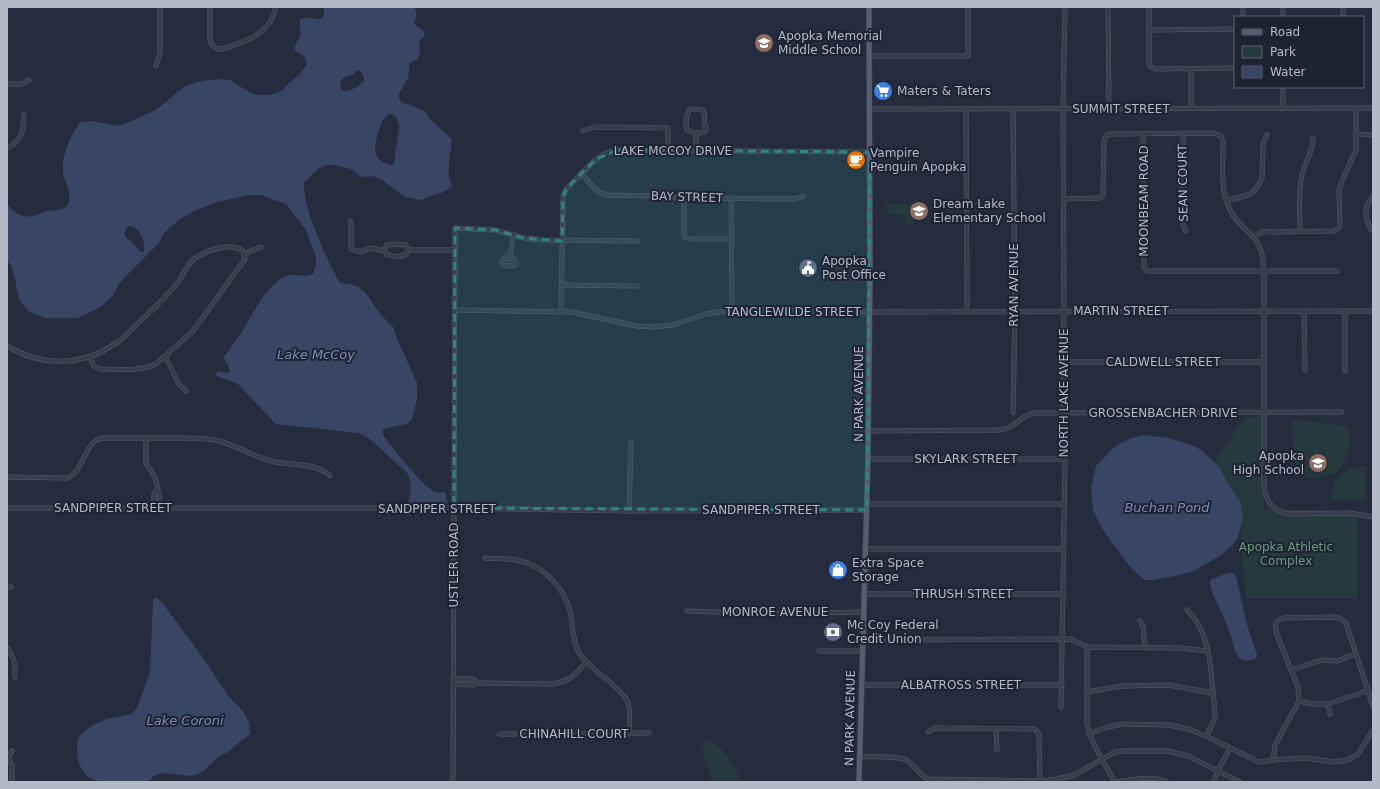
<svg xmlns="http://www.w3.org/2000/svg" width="1380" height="789" viewBox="0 0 1380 789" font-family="'DejaVu Sans',sans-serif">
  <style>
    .green { fill: #26393f }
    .water { fill: #384565; fill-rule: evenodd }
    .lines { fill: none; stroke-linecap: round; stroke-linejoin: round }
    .minor-casing { stroke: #565c6c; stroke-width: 5 }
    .major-casing { stroke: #424757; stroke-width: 6 }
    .minor { stroke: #383e4e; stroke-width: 4 }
    .major { stroke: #565d6e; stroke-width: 5 }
    .marked { fill: #308480; fill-opacity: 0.2; stroke: #308480; stroke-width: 3; stroke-dasharray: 8 5; stroke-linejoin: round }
    .labels { text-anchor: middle; stroke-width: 4; stroke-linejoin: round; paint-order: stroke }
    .poi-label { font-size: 12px; fill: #b5bac9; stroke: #1d2333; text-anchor: start }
    .street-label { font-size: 12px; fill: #b5bac9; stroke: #1d2333 }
    .park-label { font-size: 12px; fill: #6c9a7d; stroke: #1d2333 }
    .water-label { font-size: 13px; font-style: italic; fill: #7c8cb1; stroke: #1d2333 }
  </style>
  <rect width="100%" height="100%" fill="#242c3e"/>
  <g class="green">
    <polygon points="886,204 914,204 914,225 906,225 906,218 903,215 890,215 887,211"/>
    <polygon points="1245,417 1264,417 1264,509 1357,511 1357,598 1247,598 1242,561 1241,513 1202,481"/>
    <polygon points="1298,420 1349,426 1349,450 1343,464 1336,473 1320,478 1297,476 1291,424 1294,421"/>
    <path d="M1366 466V499L1363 501 1332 500C1331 479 1345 467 1366 466Z"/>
    <path d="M710 740C725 750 736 765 740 782H711C710 779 711 775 710 772 707 761 699 754 705 742Z"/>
  </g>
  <g class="water">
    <path d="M323 7H414C417 12 417 16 414 21L415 25 425 32 423 38 419 41 420 52 418 59 413 61 410 64 408 78 399 94V99L403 103 408 104 426 112 430 119 452 139C451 155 445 171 452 186 440 197 434 192 422 200L405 197 382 180 373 176 361 177 351 169 336 165H326L318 169 304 182C304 198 308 212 314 227 322 247 329 265 340 283L351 284 360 288 365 292 380 314 394 328 396 336 417 383V399L412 419 407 424 383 429V435C391 446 424 488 435 492 438 493 441 492 444 492L446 494 447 504 446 505H408C411 494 412 484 408 474L370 439 359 433 276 424 238 384 216 376 217 371 228 373C231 368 227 362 223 358 229 350 235 342 241 333 252 316 267 283 286 276 296 273 305 278 313 274L316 266 315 254 306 230 286 204 261 195H248L214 203 194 211 180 219 165 232 158 244 123 279 117 287 114 294 102 306 78 318H45L28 311 19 299 15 279 11 266 7 260V204C14 214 25 219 37 215 41 214 44 211 48 211 56 209 66 212 69 201 71 193 66 185 64 177 59 161 70 136 80 122L91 121 118 126 129 122 156 110 185 86 202 81 218 79 230 80 252 94 268 95 276 93 282 91 287 85 300 74 307 64 305 57 295 51V46L300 36V20C310 15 313 20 322 19L324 12ZM358 70 363 74 364 81C357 87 352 91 343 91 336 82 344 75 353 75L354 73ZM389 114 395 115 399 124V129L395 153V161L392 165C386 164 379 161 376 155 373 148 379 128 382 121 384 119 387 116 389 114ZM130 226C141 228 145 241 144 252H140L131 241 126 237 124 233 126 228Z"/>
    <path d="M1143 435 1168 438 1192 445 1203 451 1218 466 1241 504 1243 518 1238 537 1234 543 1223 554 1192 572 1155 580H1144L1131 568 1103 530 1093 510 1091 487 1096 466 1110 452 1111 450C1121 442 1130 438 1143 435Z"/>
    <path d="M1228 573H1234L1236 576 1247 625 1257 655 1256 658C1252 660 1245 662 1241 659 1234 655 1234 644 1231 637 1228 629 1225 621 1222 613 1217 602 1211 593 1210 581L1212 579Z"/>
    <path d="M155 598H157L161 601 201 655 229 697 242 710 249 722 250 734C244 738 240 742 235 746 230 751 223 754 217 758 210 764 204 773 195 775 180 778 158 766 148 782 138 782 105 784 97 781 78 775 74 753 79 736L92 726 106 719 132 714 137 707 150 672 153 600Z"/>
  </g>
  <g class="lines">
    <g class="minor-casing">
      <g id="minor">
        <path d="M210 7V40L211 44 217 49H223C246 41 270 35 276 7"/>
        <polyline points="1108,7 1109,109"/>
        <polyline points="1149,7 1149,64 1151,67 1155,69 1235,68"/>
        <polyline points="1283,7 1283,17"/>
        <polyline points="1343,7 1343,17"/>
        <polyline points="1243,17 1243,7"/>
        <polyline points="1149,30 1235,29"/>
        <polyline points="869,56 968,56 968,7"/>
        <polyline points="156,66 160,53 160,7"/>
        <polyline points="7,84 22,84 29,80"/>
        <polyline points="1191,108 1191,69"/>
        <polyline points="1283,108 1283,87"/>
        <path d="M690 109 703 110C707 115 702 120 706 129L705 132 696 133 687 130C685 125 686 113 690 109Z"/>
        <polyline points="869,109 1373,108"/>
        <polyline points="966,109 967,311"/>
        <polyline points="583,131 594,127 668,128 668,150"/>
        <polyline points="1143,134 1144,267 1147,271 1337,271"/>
        <polyline points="1183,134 1183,223 1185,231"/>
        <polyline points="1356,134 1373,135"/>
        <path d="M7 149C23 139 23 133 24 115"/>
        <polyline points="696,151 696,133"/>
        <polyline points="581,173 597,191 606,195 658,196 684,198 795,199 803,196"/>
        <path d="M1373 197C1363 207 1364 221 1373 231"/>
        <polyline points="684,198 684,233 685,237 691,239 731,239"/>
        <polyline points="731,198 732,310"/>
        <path d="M1064 199 1099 198 1102 197 1103 193 1104 141 1106 136 1108 134 1213 133 1221 136 1223 142C1223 168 1219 191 1232 214 1238 223 1246 229 1253 237 1262 246 1263 258 1264 271V484C1266 502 1270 508 1287 514L1349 513 1373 517"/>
        <polyline points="1227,201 1251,194 1258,186 1262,178 1263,143 1267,135"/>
        <polyline points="350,221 351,225 351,249 361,252 370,248 384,251"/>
        <path d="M1300 231C1300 212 1298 193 1302 174 1305 162 1313 152 1313 138"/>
        <polyline points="1254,237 1261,232 1334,231 1340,227 1339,190 1342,181 1356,150 1356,108"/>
        <path d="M409 250 406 245 396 244 387 245 384 249 386 254C393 258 406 258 409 250H455"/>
        <polyline points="244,254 261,247"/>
        <polygon points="505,258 514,259 516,263 516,265 504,266 502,261"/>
        <polyline points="509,259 514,234"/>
        <polyline points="562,285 637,286"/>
        <polyline points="456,310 572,312 636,326 654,327 673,325 706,314 732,310 862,312 1373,311"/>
        <polyline points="561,311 563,197 566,189 596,159 605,153 618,150 870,152"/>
        <polyline points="1304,311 1305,370"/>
        <path d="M7 346C46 369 89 366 124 337 140 321 162 302 177 284 183 276 186 266 194 259 205 251 232 241 243 251L245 259 243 262 193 331 156 364C139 372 118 369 99 369 93 367 92 363 90 357"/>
        <polyline points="165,356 179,384 186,391"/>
        <polyline points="1063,362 1263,362"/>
        <polyline points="1345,371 1345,311"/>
        <polyline points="1013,413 1015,312 1013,109"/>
        <polyline points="868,431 998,430 1009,428 1024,417 1033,413 1342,412"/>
        <polyline points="146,438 146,463 155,477 159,494 160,508"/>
        <polyline points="868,459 1065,459"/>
        <path d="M7 477 68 478C85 469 83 445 101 438 123 438 144 438 166 438 182 438 199 437 215 440 236 444 254 458 275 462 291 465 319 463 330 476"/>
        <polyline points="867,504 1064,504"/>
        <polyline points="7,508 454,508 629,511 867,510"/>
        <polyline points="154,508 154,494 157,489"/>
        <polyline points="629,511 631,442"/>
        <polyline points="865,549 1064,549"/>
        <path d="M485 558C497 559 509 558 521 561 543 566 565 589 570 611 573 626 572 640 579 653 590 670 621 686 628 703 631 712 629 724 629 734"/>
        <polyline points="7,587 11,587"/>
        <polyline points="863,594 1063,594"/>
        <path d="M1187 610C1209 630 1211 666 1213 694 1214 701 1215 709 1215 716 1214 723 1209 730 1206 736"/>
        <polyline points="687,611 774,614 863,612"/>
        <polyline points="1140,621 1143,626 1145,647"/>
        <polyline points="862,640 1071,639 1087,647 1180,648 1208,651"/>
        <path d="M1087 647V724C1092 745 1104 763 1115 782"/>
        <path d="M7 648C15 657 15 666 15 677"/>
        <polyline points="819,651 862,651"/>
        <polyline points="1292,670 1315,662 1322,660 1337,661 1355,654"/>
        <polyline points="453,679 473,679 478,683"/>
        <path d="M453 684 473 685 478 683 553 684C570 681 575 675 587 662"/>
        <polyline points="861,685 1062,685"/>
        <polyline points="1087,692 1122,686 1169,685 1213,693"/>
        <polyline points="1299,701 1314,704 1328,704 1367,691"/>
        <polyline points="1328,704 1330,714"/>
        <polyline points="1061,707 1065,459 1065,429 1063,413 1064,311 1063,109 1065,7"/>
        <polyline points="996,729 997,750"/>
        <polyline points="928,732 935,728 1035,729 1039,734 1040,781"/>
        <polyline points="499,734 649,733"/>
        <polyline points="1089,734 1108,727 1122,724 1169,725 1188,729 1206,736 1259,762 1273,760 1305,758 1335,762 1348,760 1358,754 1373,730"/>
        <polyline points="7,756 12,765 12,782"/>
        <polyline points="8,757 12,751"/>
        <path d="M859 757C870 757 897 755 906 760 914 764 919 774 927 779L1040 781 1057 779 1074 775 1115 752 1123 751H1168L1188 756 1240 782"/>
        <path d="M1273 760 1275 745 1299 701 1298 687 1277 635C1275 625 1273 620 1284 618L1336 617 1341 619 1346 623 1373 706"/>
        <polyline points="453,782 455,228 495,230 524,238 542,240 637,241"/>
        <path d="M1118 782C1128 779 1158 776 1167 782"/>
        <polyline points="1213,782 1218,771 1230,748"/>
      </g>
    </g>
    <g class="major-casing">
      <polyline id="major" points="859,782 868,459 870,278 869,7"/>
    </g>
    <use href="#minor" class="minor"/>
    <use href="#major" class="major"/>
  </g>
  <path class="marked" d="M618 150 870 152 867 510 454 508 455 228 495 230 524 238 562 241 563 197 566 189 596 159Z"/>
  <defs>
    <g id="school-disc" transform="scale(1)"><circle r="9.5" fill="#8d6e63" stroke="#1d2333"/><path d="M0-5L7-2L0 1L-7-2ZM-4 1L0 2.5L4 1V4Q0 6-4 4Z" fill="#fff"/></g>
    <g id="supermarket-disc" transform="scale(1)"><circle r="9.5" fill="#3f7fe0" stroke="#1d2333"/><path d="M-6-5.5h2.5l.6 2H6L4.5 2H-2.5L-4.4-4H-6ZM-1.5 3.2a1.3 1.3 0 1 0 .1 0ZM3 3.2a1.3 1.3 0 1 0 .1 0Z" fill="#fff"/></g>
    <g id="cafe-disc" transform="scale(1)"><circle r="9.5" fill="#e8710a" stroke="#1d2333"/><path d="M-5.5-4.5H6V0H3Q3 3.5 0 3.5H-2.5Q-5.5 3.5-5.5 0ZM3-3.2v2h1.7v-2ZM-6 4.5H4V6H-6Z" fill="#fff"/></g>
    <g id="civic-disc" transform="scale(1)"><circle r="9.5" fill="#5c6f8a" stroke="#1d2333"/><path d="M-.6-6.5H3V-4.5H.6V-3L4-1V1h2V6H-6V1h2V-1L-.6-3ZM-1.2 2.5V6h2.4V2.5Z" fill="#fff"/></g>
    <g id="shop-disc" transform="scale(1)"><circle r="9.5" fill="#3f7fe0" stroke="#1d2333"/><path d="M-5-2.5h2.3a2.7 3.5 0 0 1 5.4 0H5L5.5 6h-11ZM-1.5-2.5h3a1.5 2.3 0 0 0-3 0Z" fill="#fff"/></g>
    <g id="bank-disc" transform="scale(1)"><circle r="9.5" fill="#5c6f8a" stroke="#1d2333"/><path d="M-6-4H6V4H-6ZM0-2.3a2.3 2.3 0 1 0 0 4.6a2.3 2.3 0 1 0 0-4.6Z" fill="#fff"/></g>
  </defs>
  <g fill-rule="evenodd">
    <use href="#school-disc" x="764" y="43"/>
    <use href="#supermarket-disc" x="883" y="91"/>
    <use href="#cafe-disc" x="856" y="160"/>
    <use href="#school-disc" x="919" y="211"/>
    <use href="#civic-disc" x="808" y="268"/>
    <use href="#school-disc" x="1318" y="463"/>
    <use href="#shop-disc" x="838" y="570"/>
    <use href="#bank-disc" x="833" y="632"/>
  </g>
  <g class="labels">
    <g class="poi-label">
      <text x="778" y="40">Apopka Memorial<tspan x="778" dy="14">Middle School</tspan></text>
      <text x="897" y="95">Maters &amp; Taters</text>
      <text x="870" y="157">Vampire<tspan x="870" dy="14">Penguin Apopka</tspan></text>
      <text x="933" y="208">Dream Lake<tspan x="933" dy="14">Elementary School</tspan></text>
      <text x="822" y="265">Apopka<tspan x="822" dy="14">Post Office</tspan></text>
      <text x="1304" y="460" text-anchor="end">Apopka<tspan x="1304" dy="14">High School</tspan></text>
      <text x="852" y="567">Extra Space<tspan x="852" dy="14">Storage</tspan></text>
      <text x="847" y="629">Mc Coy Federal<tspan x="847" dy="14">Credit Union</tspan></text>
    </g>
    <g class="street-label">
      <text x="1121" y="113">SUMMIT STREET</text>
      <text x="673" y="155">LAKE MCCOY DRIVE</text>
      <text transform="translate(1183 183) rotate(-91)" y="4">SEAN COURT</text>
      <text transform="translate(687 197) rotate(2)" y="4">BAY STREET</text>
      <text transform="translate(1144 201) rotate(-90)" y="4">MOONBEAM ROAD</text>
      <text transform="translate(1014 285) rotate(-90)" y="4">RYAN AVENUE</text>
      <text x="1121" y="315">MARTIN STREET</text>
      <text x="793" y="316">TANGLEWILDE STREET</text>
      <text x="1163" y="366">CALDWELL STREET</text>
      <text transform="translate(1064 393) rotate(-90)" y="4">NORTH LAKE AVENUE</text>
      <text transform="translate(859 394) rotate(-90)" y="4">N PARK AVENUE</text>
      <text x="1163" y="417">GROSSENBACHER DRIVE</text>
      <text x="966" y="463">SKYLARK STREET</text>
      <text x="113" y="512">SANDPIPER STREET</text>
      <text x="437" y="513">SANDPIPER STREET</text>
      <text x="761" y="514">SANDPIPER STREET</text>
      <text transform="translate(454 565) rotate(-90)" y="4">USTLER ROAD</text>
      <text x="963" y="598">THRUSH STREET</text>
      <text x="775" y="616">MONROE AVENUE</text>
      <text x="961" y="689">ALBATROSS STREET</text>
      <text transform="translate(850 718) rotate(-89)" y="4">N PARK AVENUE</text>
      <text x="574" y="738">CHINAHILL COURT</text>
    </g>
    <g class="park-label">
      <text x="1286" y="551">Apopka Athletic<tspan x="1286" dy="14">Complex</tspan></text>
    </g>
    <g class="water-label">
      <text x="316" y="359">Lake McCoy</text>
      <text x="1167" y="512">Buchan Pond</text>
      <text x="185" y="725">Lake Coroni</text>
    </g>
  </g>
  <rect width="1380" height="789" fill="none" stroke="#b5bac9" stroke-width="16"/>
  <rect x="1234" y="16" width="130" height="72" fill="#1d2333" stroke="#5a5f6f"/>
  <rect x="1242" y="29" width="20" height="6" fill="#565d6e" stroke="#5a5f6f"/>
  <text x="1270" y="36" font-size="12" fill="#b5bac9">Road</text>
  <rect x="1242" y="46" width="20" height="12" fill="#26393f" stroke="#5a5f6f"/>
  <text x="1270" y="56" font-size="12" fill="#b5bac9">Park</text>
  <rect x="1242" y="66" width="20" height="12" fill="#384565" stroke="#5a5f6f"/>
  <text x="1270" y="76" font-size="12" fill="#b5bac9">Water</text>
</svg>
